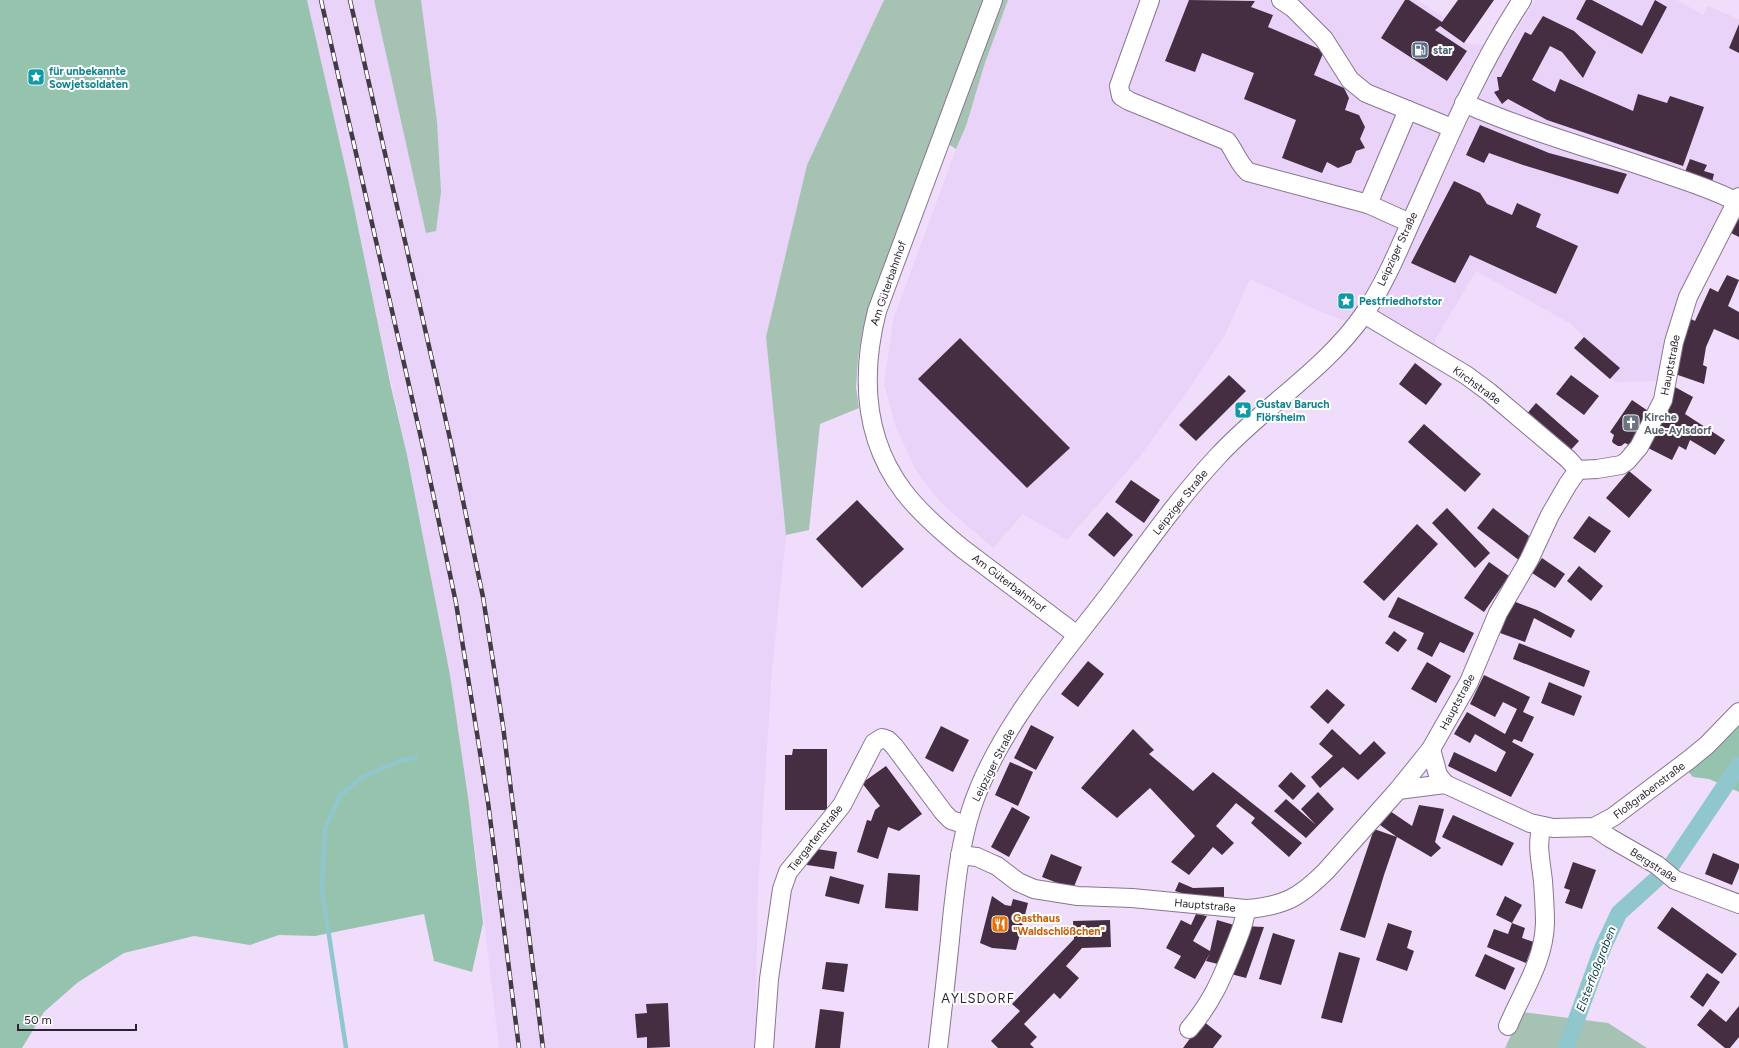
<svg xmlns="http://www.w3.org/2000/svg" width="1739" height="1048" viewBox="0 0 1739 1048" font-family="Figtree,sans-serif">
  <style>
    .built { fill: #ead3f8 }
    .green { fill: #a5c2b3 }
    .forest { fill: #96c3ae }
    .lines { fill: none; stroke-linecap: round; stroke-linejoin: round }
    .stream { stroke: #90c7cd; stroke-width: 4.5 }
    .canal { stroke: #90c7cd; stroke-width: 17 }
    .building { fill: #452e42 }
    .minor-casing { stroke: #877691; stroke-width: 20 }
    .minor { stroke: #fff; stroke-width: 18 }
    .rail-casing { stroke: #433a48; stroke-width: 4.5 }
    .rail { stroke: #fff; stroke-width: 3; stroke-dasharray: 9; stroke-linecap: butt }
    .labels { text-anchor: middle; stroke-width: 4; stroke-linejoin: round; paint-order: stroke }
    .service-label { font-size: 11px; font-weight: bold; fill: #4e5e75; stroke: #fff; text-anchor: start }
    .culture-label { font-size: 11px; font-weight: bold; fill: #0d838f; stroke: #fff; text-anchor: start }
    .street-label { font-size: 11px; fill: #2c2531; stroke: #fff }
    .worship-label { font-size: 11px; font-weight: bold; fill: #5b616d; stroke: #fff; text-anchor: start }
    .food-label { font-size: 11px; font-weight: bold; fill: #c56008; stroke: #fff; text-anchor: start }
    .water-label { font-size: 12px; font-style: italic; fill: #073c41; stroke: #fff }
    .quarter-label { font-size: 13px; letter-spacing: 1px; fill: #2c2531; stroke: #fff }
  </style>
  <rect width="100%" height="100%" fill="#f0ddfb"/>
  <g class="built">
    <polygon points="307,0 884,0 807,165 766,337 786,535 772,670 758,890 755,1048 499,1048 480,885 450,675 407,455"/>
    <polygon points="1008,0 1417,0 1446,18 1464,43 1478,44 1504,51 1535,0 1677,0 1703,15 1708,6 1739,19 1739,211 1711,266 1683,334 1671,381 1617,382 1610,379 1574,348 1584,337 1571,324 1476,271 1435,340 1448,375 1373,331 1323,313 1250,279 1225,335 1185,395 1138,459 1067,540 1023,514 993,548 940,502 915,469 895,425 884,384 893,320 956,149 966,126 985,64"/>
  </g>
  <g class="green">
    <polygon points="374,0 421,0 437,122 441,192 436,231 426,233"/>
    <polygon points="884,0 1008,0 985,63 966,126 956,149 934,135 877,287 863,328 858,359 856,387 859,408 820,424 809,530 786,535 766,337 807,165"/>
    <polygon points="1522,1012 1608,1023 1647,1048 1505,1048"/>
  </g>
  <g class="forest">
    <polygon points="0,0 307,0 348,179 391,387 407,455 450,675 468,797 483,923 472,972 434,961 424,914 315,936 279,935 250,945 194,936 124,953 77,983 44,1012 22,1048 0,1048"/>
    <path d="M1739 723V792L1709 779 1693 777 1687 770C1709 758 1724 742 1739 723Z"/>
  </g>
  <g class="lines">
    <polyline class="stream" points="346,1048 322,889 325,828 340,796 362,777 397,762 416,757"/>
    <polyline class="canal" points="1566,1048 1603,947 1619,913 1671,866 1739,765"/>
  </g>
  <g class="building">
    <polygon points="1189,0 1255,1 1251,7 1273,15 1268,27 1324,51 1314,75 1344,88 1349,98 1345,110 1359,115 1365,127 1360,139 1365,148 1356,151 1351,163 1338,168 1327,162 1322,173 1282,158 1296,120 1244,99 1254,73 1202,53 1195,72 1165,61"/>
    <polygon points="1405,0 1409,0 1442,22 1458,0 1494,0 1464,43 1440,26 1435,30 1467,51 1447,81 1381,38"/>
    <polygon points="1586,0 1592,0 1642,26 1655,0 1667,7 1642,54 1576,19"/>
    <polygon points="1543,16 1574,31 1596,52 1583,78 1562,52 1550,46 1532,80 1555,92 1560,79 1633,111 1638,94 1667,103 1670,96 1704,107 1683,166 1547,120 1508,99 1502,104 1494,92 1499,90 1497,77 1501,77 1525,32 1531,35"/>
    <polygon points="1739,24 1739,53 1729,48"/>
    <polygon points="1480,125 1549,153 1627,174 1618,194 1523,165 1489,153 1484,163 1466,155"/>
    <polygon points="1690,159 1707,165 1704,171 1714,174 1711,186 1683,177"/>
    <polygon points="1454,181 1480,193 1487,204 1512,215 1517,203 1541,214 1536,227 1578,246 1556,294 1470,255 1455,283 1411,263"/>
    <polygon points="1739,216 1739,237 1731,233"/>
    <polygon points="1727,275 1739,280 1728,306 1739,312 1739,340 1714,329 1706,347 1703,365 1707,367 1704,384 1675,374 1684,337 1691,319 1695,321 1710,288 1718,292"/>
    <polygon points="1584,337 1620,368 1610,379 1574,348"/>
    <polygon points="960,338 1070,448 1027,488 918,379"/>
    <polygon points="1415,363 1442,384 1426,405 1399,384"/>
    <polygon points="1229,375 1246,391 1196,441 1179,425"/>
    <polygon points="1571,375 1599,396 1584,415 1556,394"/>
    <polygon points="1675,387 1693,397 1685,414 1725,440 1715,455 1690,440 1686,450 1679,446 1672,460 1648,448 1661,421"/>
    <polygon points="1632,400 1651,413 1629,445 1625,443 1621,446 1618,446 1613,443 1612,441 1614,435 1610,432"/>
    <polygon points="1536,403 1579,441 1568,453 1525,416"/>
    <polygon points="1424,424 1481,474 1465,492 1408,442"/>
    <polygon points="1629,471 1652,490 1629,518 1606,498"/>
    <polygon points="1131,480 1160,500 1144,523 1115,502"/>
    <polygon points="857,500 904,549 862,588 816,539"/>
    <polygon points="1447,508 1490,553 1475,568 1432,523"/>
    <polygon points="1493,508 1529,536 1520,561 1477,528"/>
    <polygon points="1107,512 1133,535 1114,557 1088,535"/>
    <polygon points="1589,516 1611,531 1595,553 1573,538"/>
    <polygon points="1417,524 1438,544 1384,601 1363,582"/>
    <polygon points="1542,558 1565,574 1555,588 1532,573"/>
    <polygon points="1489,562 1509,576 1484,612 1464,598"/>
    <polygon points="1579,566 1603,586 1591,601 1567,581"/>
    <polygon points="1398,597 1474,633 1464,653 1440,642 1432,657 1417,649 1424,633 1388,617"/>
    <polygon points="1513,601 1537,610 1575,630 1571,638 1534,618 1525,642 1500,633"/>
    <polygon points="1394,631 1407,640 1398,652 1385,643"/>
    <polygon points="1519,643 1590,671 1584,687 1513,659"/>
    <polygon points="1088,661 1104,674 1078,707 1061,694"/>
    <polygon points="1427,662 1451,676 1436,703 1411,689"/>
    <polygon points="1484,675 1530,697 1523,712 1534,717 1522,742 1514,739 1512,742 1534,754 1511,797 1448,766 1454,752 1496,772 1506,752 1475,734 1470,743 1454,734 1467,712 1505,734 1517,709 1503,702 1495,717 1470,704"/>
    <polygon points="1549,682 1582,696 1574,716 1541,703"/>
    <polygon points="1327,689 1345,705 1328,724 1310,707"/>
    <polygon points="1031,725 1054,737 1036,770 1014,758"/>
    <polygon points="941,726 969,740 953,772 925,758"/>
    <polygon points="1133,729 1154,750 1149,754 1193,791 1213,772 1302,843 1289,857 1251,823 1255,818 1236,803 1216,826 1234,843 1222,855 1213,847 1189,875 1171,862 1195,836 1150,788 1117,818 1081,788"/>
    <polygon points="1332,729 1360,755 1374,741 1386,753 1358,780 1343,767 1320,788 1311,777 1333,756 1319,744"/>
    <polygon points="793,749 827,749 827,810 785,810 785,755 792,755"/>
    <polygon points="1010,762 1033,772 1018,806 995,795"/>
    <polygon points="886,766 922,814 899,831 888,827 878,859 857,852 867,820 871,821 875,810 880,806 862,783"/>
    <polygon points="1291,772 1306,786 1293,800 1278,786"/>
    <polygon points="1318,792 1334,809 1306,838 1274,811 1286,799 1316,825 1301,809"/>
    <polygon points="1419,805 1444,809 1435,842 1441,848 1431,857 1397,837 1384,875 1365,938 1340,930 1374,829 1397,837 1380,825 1390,811 1412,826"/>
    <polygon points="1012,807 1030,817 1009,857 991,847"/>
    <polygon points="1453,815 1514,843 1502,866 1442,837"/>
    <polygon points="810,848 837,852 834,869 807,865"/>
    <polygon points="1713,853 1739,864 1739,868 1732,885 1705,874"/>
    <polygon points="1051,854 1082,867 1073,889 1042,877"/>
    <polygon points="1573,862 1596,870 1582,909 1565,903 1570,890 1564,888"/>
    <polygon points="888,873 920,875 918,911 885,908"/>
    <polygon points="830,876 864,885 859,904 825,896"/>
    <polygon points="1179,882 1193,888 1224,887 1224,900 1187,895 1175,891"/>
    <polygon points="992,896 1005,905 1011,906 1013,899 1028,903 1016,950 992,948 980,943"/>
    <polygon points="1505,896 1522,905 1512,923 1496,915"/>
    <polygon points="1672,907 1737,954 1722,974 1657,928"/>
    <polygon points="1196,914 1207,916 1193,941 1210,951 1217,920 1234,925 1222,965 1206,961 1210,953 1195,979 1174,968 1181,956 1166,948 1181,920 1191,925"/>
    <polygon points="1110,920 1111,947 1082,948 1066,966 1079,978 1060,999 1054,993 1024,1024 1037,1037 1030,1044 1034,1048 998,1048 991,1041 1020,1011 1012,1004 1074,939 1073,921"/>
    <polygon points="1388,923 1412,931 1407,948 1414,951 1407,971 1376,960"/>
    <polygon points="1512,923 1525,928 1522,938 1534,942 1526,963 1487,947 1494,929 1508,934"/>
    <polygon points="1244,926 1264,927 1246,978 1227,973"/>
    <polygon points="1273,933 1295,940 1281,985 1259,979"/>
    <polygon points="1339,952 1360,958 1342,1023 1321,1018"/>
    <polygon points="1485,954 1515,968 1505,990 1475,976"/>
    <polygon points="826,962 848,964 844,992 822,989"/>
    <polygon points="1707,973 1720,982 1703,1007 1690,997"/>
    <polygon points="668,1003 670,1047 647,1048 647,1037 637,1038 635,1014 647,1013 646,1004"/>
    <polygon points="1739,1006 1739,1037 1730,1048 1725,1048 1697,1025 1710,1009 1726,1022"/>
    <polygon points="820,1009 844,1012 840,1048 815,1048"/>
    <polygon points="1203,1021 1222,1036 1213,1048 1183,1048"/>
  </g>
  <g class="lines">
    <g class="minor-casing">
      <g id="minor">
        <path d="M993 0 877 311C861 374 863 438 904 492 921 514 942 532 963 549L1077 635"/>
        <path d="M1150 0 1119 86 1121 96 1129 101 1227 141C1235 151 1238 163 1248 172L1368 204 1410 223"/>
        <polyline points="1281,0 1293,8 1324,39 1350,80 1366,93 1452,128"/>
        <path d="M1464 103C1525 130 1590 148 1654 170 1682 180 1711 188 1737 202"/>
        <polyline points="1368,204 1408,110"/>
        <polyline points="1364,314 1466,375 1489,392 1568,459 1578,470"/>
        <polyline points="1578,470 1597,469 1621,465 1627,461 1639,447 1663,400 1674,342 1688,297 1739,197"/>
        <polyline points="1431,749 1438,775 1445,784"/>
        <polyline points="1398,790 1445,784 1530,823 1553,828 1594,827 1613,817 1690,759 1707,745 1739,712"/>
        <polyline points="1594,827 1610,838 1657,865 1675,880 1739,904"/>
        <path d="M960 855 977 857 988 862 997 866 1018 882 1034 889 1078 896 1132 898 1246 909C1284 906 1299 898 1326 871L1398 790 1431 749 1469 682 1498 613 1529 560 1550 515 1568 484 1578 470"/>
        <path d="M1508 1026C1522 992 1544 962 1545 923 1545 909 1544 895 1543 881 1541 862 1536 844 1542 826"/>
        <path d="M1189 1029C1212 1002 1221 980 1234 948 1239 935 1245 923 1246 909"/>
        <polyline points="764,1048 769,979 782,889 788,872 842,805 874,743 882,738 888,740 894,746 944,813 951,820 966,825"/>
        <path d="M938 1048C943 1005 948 962 952 919 956 882 960 845 971 810 996 732 1058 661 1107 597 1143 549 1177 500 1218 456 1263 407 1326 369 1364 314 1387 281 1402 241 1419 204 1450 134 1480 64 1522 0"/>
      </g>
    </g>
    <use href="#minor" class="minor"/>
    <g class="rail-casing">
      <g id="rail">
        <polyline points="321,0 424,451 456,603 488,802 519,1048"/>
        <polyline points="350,0 451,443 483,597 503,726 543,1048"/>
      </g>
    </g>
    <use href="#rail" class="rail"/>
  </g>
  <defs>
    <g id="fuel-square" transform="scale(0.9)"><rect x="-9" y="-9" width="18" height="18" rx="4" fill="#5c6f8a" stroke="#fff"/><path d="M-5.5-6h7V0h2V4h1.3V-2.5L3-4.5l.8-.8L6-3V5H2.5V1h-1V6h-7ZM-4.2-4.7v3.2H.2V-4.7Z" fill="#fff"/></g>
    <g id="sight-square" transform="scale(0.9)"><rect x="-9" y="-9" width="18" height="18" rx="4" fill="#0f9aa8" stroke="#fff"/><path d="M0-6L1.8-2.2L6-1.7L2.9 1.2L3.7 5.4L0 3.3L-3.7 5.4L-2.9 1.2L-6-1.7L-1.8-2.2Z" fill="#fff"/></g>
    <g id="church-square" transform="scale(0.9)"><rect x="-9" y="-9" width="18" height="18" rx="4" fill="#6b7280" stroke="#fff"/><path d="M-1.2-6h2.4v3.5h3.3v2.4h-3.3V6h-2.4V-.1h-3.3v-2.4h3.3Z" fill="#fff"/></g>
    <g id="restaurant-square" transform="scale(0.9)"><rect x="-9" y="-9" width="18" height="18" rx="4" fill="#e8710a" stroke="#fff"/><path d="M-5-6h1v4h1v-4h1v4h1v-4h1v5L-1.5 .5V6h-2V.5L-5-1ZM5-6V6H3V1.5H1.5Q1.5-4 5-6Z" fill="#fff"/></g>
  </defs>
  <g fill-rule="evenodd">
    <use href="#fuel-square" x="1420" y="50"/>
    <use href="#sight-square" x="36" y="77"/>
    <use href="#sight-square" x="1346" y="301"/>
    <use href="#sight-square" x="1243" y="410"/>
    <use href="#church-square" x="1631" y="423"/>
    <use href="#restaurant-square" x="1000" y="924"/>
  </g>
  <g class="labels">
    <g class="service-label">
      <text x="1433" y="54">star</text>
    </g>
    <g class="culture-label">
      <text x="49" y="75">für unbekannte<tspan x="49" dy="13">Sowjetsoldaten</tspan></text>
      <text x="1359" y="305">Pestfriedhofstor</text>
      <text x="1256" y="408">Gustav Baruch<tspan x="1256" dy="13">Flörsheim</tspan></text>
    </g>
    <g class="street-label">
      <text transform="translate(1397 249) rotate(-65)" y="4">Leipziger Straße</text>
      <text transform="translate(888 283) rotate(-71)" y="4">Am Güterbahnhof</text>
      <text transform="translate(1670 365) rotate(-79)" y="4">Hauptstraße</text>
      <text transform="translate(1477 385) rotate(36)" y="4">Kirchstraße</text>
      <text transform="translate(1180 502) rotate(-51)" y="4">Leipziger Straße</text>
      <text transform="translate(1009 583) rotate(37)" y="4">Am Güterbahnhof</text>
      <text transform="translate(1457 702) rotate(-62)" y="4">Hauptstraße</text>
      <text transform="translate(993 765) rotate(-63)" y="4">Leipziger Straße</text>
      <text transform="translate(1649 790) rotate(-37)" y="4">Floßgrabenstraße</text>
      <text transform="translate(815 838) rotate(-52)" y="4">Tiergartenstraße</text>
      <text transform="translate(1654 865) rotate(33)" y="4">Bergstraße</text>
      <text transform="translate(1205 905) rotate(5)" y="4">Hauptstraße</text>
    </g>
    <g class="worship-label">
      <text x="1644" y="421">Kirche<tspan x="1644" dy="13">Aue-Aylsdorf</tspan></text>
    </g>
    <g class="food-label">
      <text x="1013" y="922">Gasthaus<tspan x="1013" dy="13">"Waldschlößchen"</tspan></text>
    </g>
    <g class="water-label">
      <text transform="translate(1596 969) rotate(-69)" y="4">Elsterfloßgraben</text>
    </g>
    <g class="quarter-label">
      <text x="978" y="1003">AYLSDORF</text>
    </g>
  </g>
  <path d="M18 1024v6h118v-6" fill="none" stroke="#2c2531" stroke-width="2"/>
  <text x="24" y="1024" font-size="12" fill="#2c2531" stroke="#ffffff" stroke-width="3" paint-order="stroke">50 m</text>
</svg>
